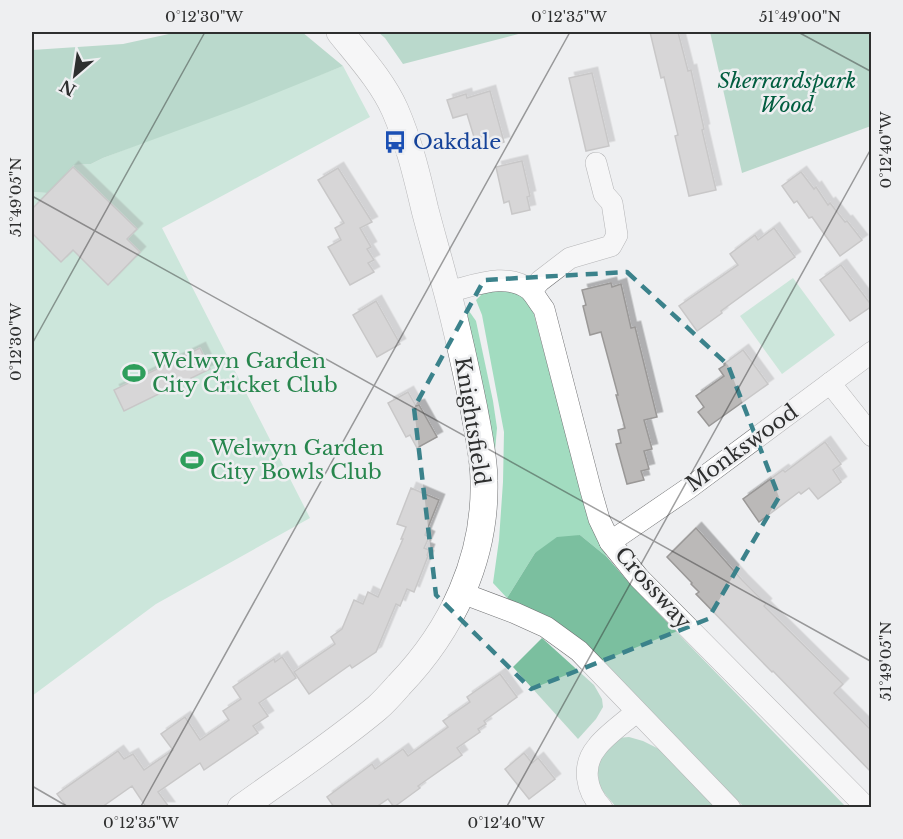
<svg xmlns="http://www.w3.org/2000/svg" width="903" height="839" viewBox="0 0 903 839" font-family="'Libre Baskerville',serif">
  <style>
    .green { fill: #a2dcc0 }
    .forest { fill: #7bbf9f }
    .building { fill: #bbb9b8; stroke: #9a9897; stroke-width: 1.5; filter: url(#shadow) }
    .lines { fill: none; stroke-linecap: round; stroke-linejoin: round }
    .minor-casing { stroke: #6f7072; stroke-width: 22 }
    .tertiary-casing { stroke: #6f7072; stroke-width: 28 }
    .minor { stroke: #fff; stroke-width: 21 }
    .tertiary { stroke: #fff; stroke-width: 27 }
    .marked { fill: none; stroke: #3b828b; stroke-width: 4.5; stroke-dasharray: 12 8; stroke-linejoin: round }
    .ticks { fill: none; stroke: #2e2f2f; stroke-width: 1.5; stroke-opacity: 0.45 }
    .labels { text-anchor: middle; stroke-width: 5; stroke-linejoin: round; paint-order: stroke }
    .park-label { font-size: 21px; font-style: italic; fill: #005d3f; stroke: #eeeff1 }
    .transit-label { font-size: 21px; fill: #164399; stroke: #eeeff1; text-anchor: start }
    .leisure-label { font-size: 21px; fill: #27864d; stroke: #eeeff1; text-anchor: start }
    .street-label { font-size: 21px; fill: #2e2f2f; stroke: #eeeff1 }
    .neatline { fill: none; stroke: #2e2f2f; stroke-width: 2 }
    .ticks-label { font-size: 15px; text-anchor: middle; fill: #2e2f2f }
  </style>
  <defs>
    <filter id="shadow"><feDropShadow dx="5.5" dy="-5.5" stdDeviation="0" flood-color="#0004"/></filter>
  </defs>
  <rect width="100%" height="100%" fill="#eeeff1"/>
  <g class="green">
    <polygon points="343,66 370,117 162,228 310,518 156,604 32,696 32,192 48,193 74,165 91,164 103,158"/>
    <polygon points="793,278 835,335 782,374 740,316"/>
    <path d="M493 290C514 292 522 291 533 311L589 520 607 557 580 535 535 553 507 598 493 583 499 540 503 482 504 432 482 315 476 300 482 294Z"/>
    <polygon points="469,311 476,321 493,401 497,428 495,451 467,319"/>
  </g>
  <g class="forest">
    <polygon points="178,32 302,32 343,66 239,108 103,158 91,164 74,165 48,193 32,192 32,50 123,44"/>
    <polygon points="378,32 526,32 403,64 385,38"/>
    <polygon points="710,32 871,32 871,126 742,173"/>
    <polygon points="580,535 607,557 630,584 846,807 744,807 575,639 507,598 535,553 557,537"/>
    <polygon points="542,638 594,685 602,699 603,707 596,719 578,739 513,667"/>
    <polygon points="629,737 643,741 663,751 719,807 616,807 599,787 597,758 617,738"/>
  </g>
  <g class="building">
    <polygon points="650,32 678,32 688,71 691,70 704,129 702,130 716,190 689,196 675,136 678,135 664,77 661,78"/>
    <polygon points="592,73 609,146 586,151 569,78"/>
    <polygon points="490,91 504,142 478,150 467,114 453,118 447,100 466,94 467,98"/>
    <polygon points="522,161 530,196 527,197 530,210 512,214 509,201 504,203 496,167"/>
    <polygon points="73,167 137,229 127,239 140,252 108,285 73,250 61,262 32,233 32,209"/>
    <polygon points="338,168 372,222 360,228 371,247 367,249 374,260 368,263 374,272 350,285 328,247 341,240 335,228 344,223 318,180"/>
    <polygon points="801,172 814,189 816,187 828,205 830,203 845,222 847,221 862,240 840,256 812,217 809,218 797,201 794,203 782,186"/>
    <polygon points="774,228 795,257 721,311 722,313 697,331 679,306 738,265 730,254 755,235 758,240"/>
    <polygon points="841,265 872,306 850,321 820,280"/>
    <polygon points="611,283 612,287 621,284 631,328 635,327 657,417 644,420 652,449 644,451 649,469 641,471 644,480 627,484 616,444 621,443 618,430 625,428 616,395 618,395 601,332 590,335 583,306 586,305 582,290"/>
    <polygon points="376,301 400,344 377,357 353,315"/>
    <polygon points="200,348 210,369 124,411 114,390"/>
    <polygon points="743,350 768,384 709,426 698,412 704,407 696,396 724,376 719,369 725,365 724,364"/>
    <polygon points="408,392 416,406 419,405 437,437 417,448 410,435 406,437 388,403"/>
    <polygon points="825,442 841,464 833,470 841,482 818,499 809,488 801,494 799,492 759,522 743,499 783,470 785,472"/>
    <polygon points="411,488 439,500 425,535 429,537 424,548 429,550 427,555 428,556 414,592 407,589 400,606 396,604 376,652 352,668 350,665 309,694 294,672 335,644 331,637 342,629 354,600 363,604 368,592 378,597 403,539 401,539 406,527 397,524"/>
    <polygon points="696,528 742,580 766,604 764,606 843,684 834,693 872,731 872,773 773,671 772,672 696,594 699,592 691,584 692,583 667,557"/>
    <polygon points="282,657 296,678 259,703 268,716 253,726 258,733 204,770 200,763 158,792 169,807 146,807 132,786 102,807 67,807 57,794 118,751 124,759 133,754 144,770 173,750 161,734 185,717 200,740 229,720 223,711 241,699 233,687 274,659 275,662"/>
    <polygon points="500,674 517,697 484,721 486,724 478,729 480,732 457,748 462,755 418,786 420,788 394,807 388,799 376,807 334,807 327,797 372,764 375,769 403,749 408,756 448,727 443,721 470,702 467,697"/>
    <polygon points="524,753 532,763 538,758 555,779 529,799 505,769"/>
  </g>
  <g class="lines">
    <g class="minor-casing">
      <g id="minor">
        <polyline points="531,291 540,281 570,258 611,246 617,235 612,203 604,194 596,163"/>
        <path d="M447 292C474 286 506 271 530 290 535 295 539 303 544 309L591 491 599 519 610 542 639 578 867 808"/>
        <polyline points="830,383 872,436"/>
        <polyline points="610,542 689,488 872,352"/>
        <polyline points="462,593 515,613 546,627 579,651 730,808"/>
        <path d="M602 808C586 791 581 766 597 747 606 735 625 722 636 712"/>
      </g>
    </g>
    <g class="tertiary-casing">
      <path id="tertiary" d="M241 808C287 775 334 744 377 708 385 701 392 693 399 685 452 630 486 558 484 481 484 457 478 432 474 409 465 365 456 322 444 280 438 257 431 233 425 210 417 176 409 142 395 110 382 81 359 56 340 32"/>
    </g>
    <use href="#minor" class="minor"/>
    <use href="#tertiary" class="tertiary"/>
  </g>
  <path d="M0 0H903V839H0ZM627 272 728 365 779 497 708 619 531 689 436 595 414 408 484 280Z" fill="#eeeff1" fill-opacity=".55" fill-rule="evenodd"/>
  <path class="marked" d="M627 272 728 365 779 497 708 619 531 689 436 595 414 408 484 280Z"/>
  <path class="ticks" d="M798 32 872 72M32 196 872 662M32 344 205 32M32 786 70 808M140 808 570 32M506 808 872 147M871 808 872 807"/>
  <defs>
    <g id="bus-bare" transform="scale(1.8)"><path d="M-5-6H5V4H4V6H2V4H-2V6H-4V4H-5ZM-3.5-4V0h7V-4ZM-3.5 1.2v1.5H-2V1.2ZM2 1.2v1.5H3.5V1.2Z" fill="#1a4fb4" stroke="#eeeff1" stroke-width="2.5" paint-order="stroke"/></g>
    <g id="stadium-bare" transform="scale(1.8)"><path d="M0-5a6.5 5 0 1 0 0 10a6.5 5 0 1 0 0-10ZM-3.5-1.8h7v3.6h-7Z" fill="#2e9e5b" stroke="#eeeff1" stroke-width="2.5" paint-order="stroke"/></g>
  </defs>
  <g fill-rule="evenodd">
    <use href="#bus-bare" x="395" y="142"/>
    <use href="#stadium-bare" x="134" y="373"/>
    <use href="#stadium-bare" x="192" y="460"/>
  </g>
  <g class="labels">
    <g class="park-label">
      <text x="787" y="88">Sherrardspark<tspan x="787" dy="24">Wood</tspan></text>
    </g>
    <g class="transit-label">
      <text x="413" y="149">Oakdale</text>
    </g>
    <g class="leisure-label">
      <text x="152" y="368">Welwyn Garden<tspan x="152" dy="24">City Cricket Club</tspan></text>
      <text x="210" y="455">Welwyn Garden<tspan x="210" dy="24">City Bowls Club</tspan></text>
    </g>
    <g class="street-label">
      <text transform="translate(472 421) rotate(81)" y="7">Knightsfield</text>
      <text transform="translate(742 448) rotate(-36)" y="7">Monkswood</text>
      <text transform="translate(653 588) rotate(48)" y="7">Crossway</text>
    </g>
  </g>
  <rect width="903" height="839" fill="none" stroke="#eeeff1" stroke-width="66"/>
  <g transform="translate(75 75) rotate(209)" stroke="#eeeff1" stroke-width="4.5" paint-order="stroke">
  <path d="M0-4.5L10 22L0 15L-10 22Z" fill="#2e2f2f"/>
  <text y="-9" font-size="16" font-weight="bold" text-anchor="middle" fill="#2e2f2f">N</text>
  </g>
  <rect x="33" y="33" width="837" height="773" class="neatline"/>
  <g class="ticks-label">
    <text x="204" y="22">0°12'30"W</text>
    <text x="569" y="22">0°12'35"W</text>
    <text x="800" y="22">51°49'00"N</text>
    <text transform="translate(886 150) rotate(-90)" y="5">0°12'40"W</text>
    <text transform="translate(16 197) rotate(-90)" y="5">51°49'05"N</text>
    <text transform="translate(16 342) rotate(-90)" y="5">0°12'30"W</text>
    <text transform="translate(886 661) rotate(-90)" y="5">51°49'05"N</text>
    <text x="141" y="828">0°12'35"W</text>
    <text x="506" y="828">0°12'40"W</text>
  </g>
</svg>
